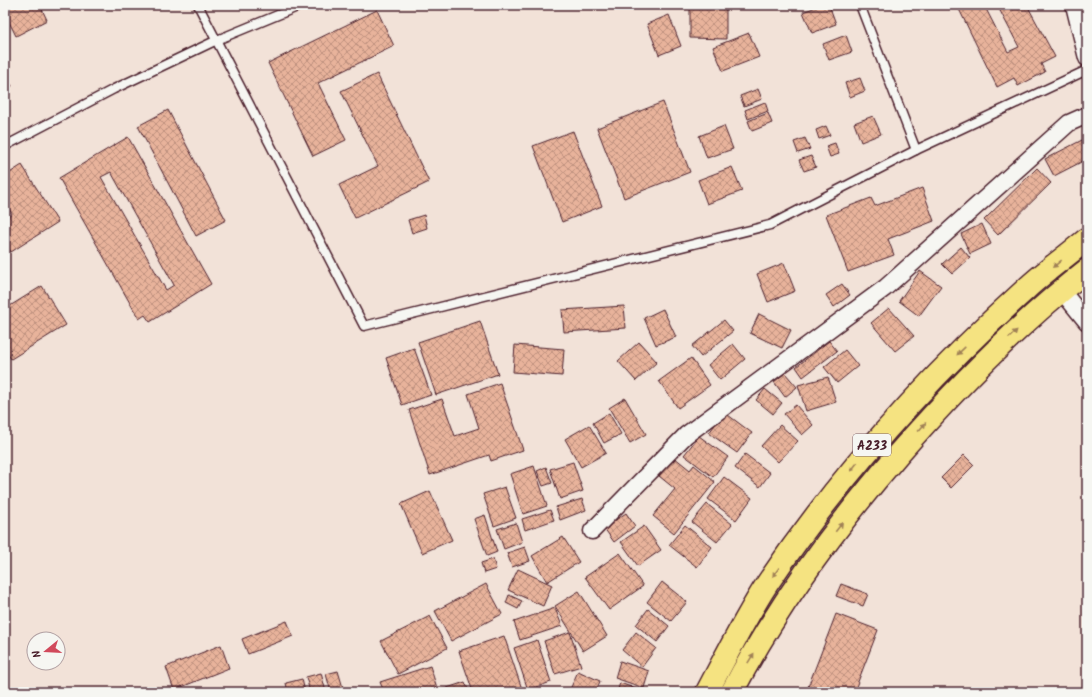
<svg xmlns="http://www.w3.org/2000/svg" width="1092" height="697" viewBox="0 0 1092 697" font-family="Kalam,sans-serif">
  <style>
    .building { fill: url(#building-cross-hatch); stroke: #4a1f2b; fill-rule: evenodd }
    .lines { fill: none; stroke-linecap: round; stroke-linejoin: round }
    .lane-casing { stroke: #4a1f2b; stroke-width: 11 }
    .street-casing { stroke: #4a1f2b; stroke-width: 19 }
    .highway-casing { stroke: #4a1f2b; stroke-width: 25 }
    .lane { stroke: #f6f6f2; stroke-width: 8 }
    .street { stroke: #f6f6f2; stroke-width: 16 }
    .highway { stroke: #f5e381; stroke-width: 22 }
    .oneway { fill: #a08156 }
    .labels { text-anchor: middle; stroke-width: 3.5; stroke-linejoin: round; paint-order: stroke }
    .shield { fill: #f6f6f2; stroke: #7e6067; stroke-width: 1 }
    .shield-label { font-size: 13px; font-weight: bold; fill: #4a1f2b }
  </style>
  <defs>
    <pattern id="building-cross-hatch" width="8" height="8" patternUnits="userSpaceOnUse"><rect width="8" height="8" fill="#e8b39b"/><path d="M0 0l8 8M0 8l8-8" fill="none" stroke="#be917f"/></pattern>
  </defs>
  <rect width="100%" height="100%" fill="#f2e2d8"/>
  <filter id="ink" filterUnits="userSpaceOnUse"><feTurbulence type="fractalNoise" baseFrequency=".025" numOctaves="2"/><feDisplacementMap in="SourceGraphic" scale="8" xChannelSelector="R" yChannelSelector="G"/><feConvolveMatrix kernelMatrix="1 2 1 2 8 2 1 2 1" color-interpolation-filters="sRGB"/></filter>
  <g filter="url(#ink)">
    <g class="building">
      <polygon points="5,5 40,5 47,20 16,36 5,14"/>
      <polygon points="821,5 829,5 836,24 812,33 803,12"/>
      <polygon points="957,5 984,5 1008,52 1019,47 997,5 1027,5 1055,57 1041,64 1045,72 1018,86 1014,78 997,87"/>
      <polygon points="690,8 726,8 726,39 690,38"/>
      <polygon points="377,10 394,46 318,83 346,140 313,156 268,63"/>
      <polygon points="669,15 681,46 659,55 647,24"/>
      <polygon points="749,33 759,57 723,71 713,47"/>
      <polygon points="846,35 852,52 829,60 823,44"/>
      <polygon points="377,74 429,182 355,218 339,185 378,166 341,91"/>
      <polygon points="5,76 12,86 5,90"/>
      <polygon points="860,78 865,91 850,97 845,83"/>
      <polygon points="758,89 762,99 744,106 740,96"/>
      <polygon points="663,102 690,172 624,198 597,128"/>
      <polygon points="765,102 768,111 748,119 745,110"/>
      <polygon points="168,110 226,220 196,236 138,126"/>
      <polygon points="768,113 772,123 752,131 748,121"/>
      <polygon points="873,116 881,134 861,142 854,123"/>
      <polygon points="724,126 733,149 707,158 699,136"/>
      <polygon points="826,126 830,135 819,139 816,130"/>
      <polygon points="573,131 602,206 562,222 533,146"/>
      <path d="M128 137 211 284 150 322 145 315 139 319 59 178ZM111 172 174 285 166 290 101 177Z"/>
      <polygon points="805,138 810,149 798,153 794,142"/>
      <polygon points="1084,139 1087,145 1087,159 1054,176 1045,159"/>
      <polygon points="835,143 839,154 830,157 826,146"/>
      <polygon points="811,156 816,167 804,171 799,160"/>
      <polygon points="22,165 58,222 11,252 5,243 5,219 12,214 5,203 5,176"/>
      <polygon points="732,167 742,191 707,204 698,180"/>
      <polygon points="1037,168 1051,183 998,235 984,220"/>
      <polygon points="922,188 934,221 888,239 894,255 848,272 826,215 871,198 875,206"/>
      <polygon points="424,215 427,228 412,233 408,220"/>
      <polygon points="982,224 991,244 970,254 961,234"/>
      <polygon points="961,247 970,258 952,274 942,264"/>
      <polygon points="784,263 795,291 768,302 757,274"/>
      <polygon points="920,271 941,286 919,316 899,301"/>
      <polygon points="842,284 850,295 834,307 826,295"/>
      <polygon points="42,286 66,325 11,359 5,350 5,309"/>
      <polygon points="624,306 626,328 564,332 562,310"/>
      <polygon points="889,308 914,336 895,351 871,323"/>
      <polygon points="663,309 676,337 656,345 644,318"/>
      <polygon points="759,314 791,330 782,348 750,333"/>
      <polygon points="724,320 733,331 701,357 692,346"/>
      <polygon points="480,321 498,374 436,395 418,342"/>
      <polygon points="829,341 837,351 803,377 796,367"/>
      <polygon points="639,342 657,362 636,381 618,361"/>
      <polygon points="733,344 745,359 720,380 708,365"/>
      <polygon points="515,345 564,349 562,376 513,372"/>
      <polygon points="414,348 431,395 402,405 386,358"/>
      <polygon points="845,350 858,366 837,383 824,367"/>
      <polygon points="691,358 710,385 678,408 659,381"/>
      <polygon points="785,373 797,387 785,397 774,382"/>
      <polygon points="828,377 836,402 806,411 798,385"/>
      <polygon points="500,383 523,450 491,461 489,455 430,475 409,410 442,399 455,436 479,428 468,394"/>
      <polygon points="765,389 782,403 773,414 756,400"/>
      <polygon points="625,398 646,434 630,443 609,408"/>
      <polygon points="796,405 813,425 802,435 784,414"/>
      <polygon points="724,412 752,433 737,453 709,433"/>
      <polygon points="609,413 621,434 604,443 593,423"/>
      <polygon points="589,425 606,453 581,467 565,439"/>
      <polygon points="780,425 798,441 778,462 761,446"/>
      <polygon points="699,436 728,457 713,477 684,455"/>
      <polygon points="745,454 770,473 760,487 735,468"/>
      <polygon points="964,455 974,465 951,488 941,478"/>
      <polygon points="674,457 690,470 694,465 715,482 674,533 653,516 675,489 659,476"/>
      <polygon points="573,462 583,491 560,499 550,469"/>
      <polygon points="534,466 547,506 523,514 510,474"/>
      <polygon points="546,467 552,483 543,486 537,471"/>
      <polygon points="724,477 752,498 736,520 708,499"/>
      <polygon points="505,487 516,518 494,526 483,494"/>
      <polygon points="430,491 452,540 422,553 401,504"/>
      <polygon points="582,499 586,510 560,520 556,507"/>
      <polygon points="707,504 732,524 717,542 692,522"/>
      <polygon points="550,510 554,520 525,530 522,519"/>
      <polygon points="626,513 635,526 614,542 604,528"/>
      <polygon points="485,515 497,552 487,556 474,519"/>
      <polygon points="516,523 522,542 504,549 497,529"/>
      <polygon points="685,525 712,547 697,567 669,545"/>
      <polygon points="644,526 661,550 638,566 621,542"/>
      <polygon points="563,537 579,562 547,582 532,556"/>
      <polygon points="525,547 530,561 512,567 507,553"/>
      <polygon points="620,553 643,586 609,610 585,577"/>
      <polygon points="493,559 496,569 484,573 481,563"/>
      <polygon points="518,569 552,585 543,606 508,590"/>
      <polygon points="662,582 687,602 671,621 647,602"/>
      <polygon points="486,584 502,614 451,641 435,611"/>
      <polygon points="841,584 868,594 863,606 836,596"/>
      <polygon points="579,591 607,636 583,651 555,606"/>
      <polygon points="509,595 522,601 518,609 506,603"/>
      <polygon points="555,608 562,626 520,640 514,622"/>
      <polygon points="648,609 669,626 657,642 636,625"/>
      <polygon points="836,614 878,630 854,692 806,692"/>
      <polygon points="430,616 447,648 398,674 381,641"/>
      <polygon points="287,621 293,636 248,654 242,639"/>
      <polygon points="570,632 581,666 555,674 544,641"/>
      <polygon points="636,632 656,648 642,667 622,650"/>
      <polygon points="504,636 523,692 473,692 459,651"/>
      <polygon points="537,640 551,682 528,690 514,648"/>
      <polygon points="221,645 229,668 174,690 166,667"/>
      <polygon points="620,661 649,671 644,688 615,678"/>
      <polygon points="430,666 438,691 465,682 469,692 384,692 380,682"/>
      <polygon points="338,671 344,691 331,692 326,674"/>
      <polygon points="578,671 600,681 596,692 569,692"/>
      <polygon points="321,673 326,692 310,692 306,677"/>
      <polygon points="302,679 305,692 288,692 286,683"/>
      <polygon points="620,683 639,690 639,692 617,692"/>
    </g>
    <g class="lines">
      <g class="lane-casing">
        <g id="lane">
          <polyline points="198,5 364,326 770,225 916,150 1087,70"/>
          <polyline points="860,5 916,150"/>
          <polyline points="5,146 114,89 217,40 302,5"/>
        </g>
      </g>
      <g class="street-casing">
        <g id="street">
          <polyline points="1074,5 1087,58"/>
          <polyline points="1061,290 1087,322"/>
          <polyline points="592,531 686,435 885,288 1069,123 1087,115"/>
        </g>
      </g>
      <g class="highway-casing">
        <g id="highway">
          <path d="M707 692C726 656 745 618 767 584 840 475 929 377 1026 289 1045 271 1067 256 1087 239"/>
          <path d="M732 692C777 606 836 526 899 453 957 387 1018 324 1087 270"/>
        </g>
      </g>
      <use href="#lane" class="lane"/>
      <use href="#street" class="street"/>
      <use href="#highway" class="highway"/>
    </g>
    <defs><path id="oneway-solid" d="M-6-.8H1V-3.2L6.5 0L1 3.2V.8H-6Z"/></defs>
    <g class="oneway">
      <use href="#oneway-solid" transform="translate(1057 264) rotate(141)"/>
      <use href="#oneway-solid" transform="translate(1013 334) rotate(-44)"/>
      <use href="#oneway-solid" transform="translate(961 351) rotate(136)"/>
      <use href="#oneway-solid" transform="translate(922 427) rotate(-49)"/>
      <use href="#oneway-solid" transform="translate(854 467) rotate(128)"/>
      <use href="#oneway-solid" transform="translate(839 527) rotate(-52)"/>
      <use href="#oneway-solid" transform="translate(776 572) rotate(125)"/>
      <use href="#oneway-solid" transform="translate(751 658) rotate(-58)"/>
    </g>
  </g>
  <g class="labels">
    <rect class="shield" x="853" y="434" width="38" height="22" rx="3"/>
    <g class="shield-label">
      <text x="872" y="450">A233</text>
    </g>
  </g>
  <rect width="1092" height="697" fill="none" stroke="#f6f6f2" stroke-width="20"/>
  <rect x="10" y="10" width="1072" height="677" fill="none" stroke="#4a1f2b" stroke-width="1.5" filter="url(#ink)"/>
  <g transform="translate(46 651) rotate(252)"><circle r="19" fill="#f6f6f2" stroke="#b1a0a2"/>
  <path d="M0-3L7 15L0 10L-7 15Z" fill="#d1495b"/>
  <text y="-6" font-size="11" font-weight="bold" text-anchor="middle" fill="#4a1f2b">N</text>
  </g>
</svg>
